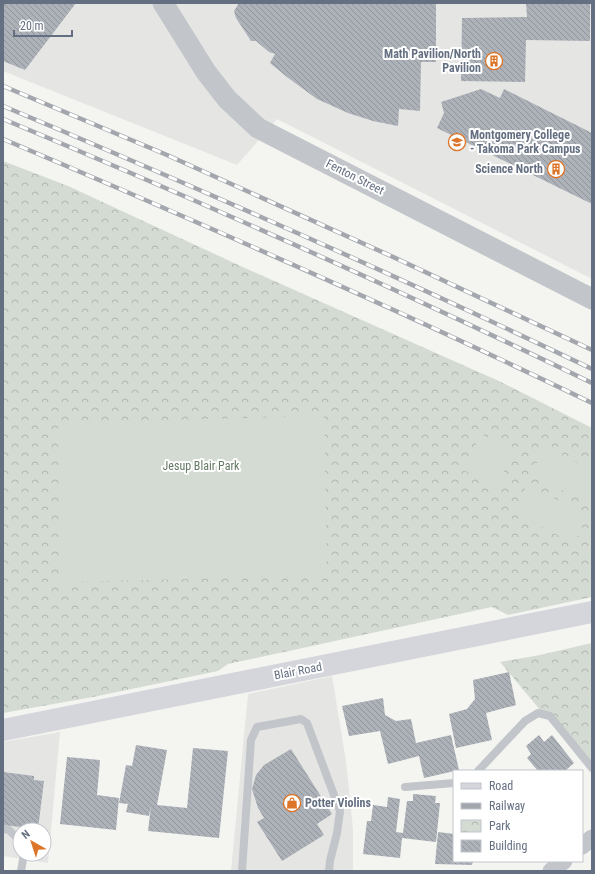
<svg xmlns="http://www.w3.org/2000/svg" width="595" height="874" viewBox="0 0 595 874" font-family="'Roboto Condensed',sans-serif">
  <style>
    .built { fill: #e5e5e4; fill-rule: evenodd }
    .park { fill: url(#park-crowns) }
    .pitch { fill: #d4dbd2 }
    .building { fill: url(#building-back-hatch) }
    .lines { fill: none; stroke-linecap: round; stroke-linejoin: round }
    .service { stroke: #c2c5c9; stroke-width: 8 }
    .minor { stroke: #c2c5c9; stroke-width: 17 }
    .tertiary { stroke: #c2c5c9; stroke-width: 21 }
    .secondary { stroke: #d4d6dc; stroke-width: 22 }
    .rail-casing { stroke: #a3a7ad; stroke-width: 4.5 }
    .rail { stroke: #fff; stroke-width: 3; stroke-dasharray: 9; stroke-linecap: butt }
    .labels { text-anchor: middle; stroke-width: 4; stroke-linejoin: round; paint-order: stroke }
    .poi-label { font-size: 12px; font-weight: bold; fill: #646f81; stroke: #fff; text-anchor: end }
    .street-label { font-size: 12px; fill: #646f81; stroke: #fff }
    .park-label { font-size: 12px; fill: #637963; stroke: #fff }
  </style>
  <defs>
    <pattern id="park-crowns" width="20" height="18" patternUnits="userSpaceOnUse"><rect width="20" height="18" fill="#d4dbd2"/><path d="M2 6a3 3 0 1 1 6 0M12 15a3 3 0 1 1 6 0" fill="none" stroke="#b0b6b0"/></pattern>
    <pattern id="building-back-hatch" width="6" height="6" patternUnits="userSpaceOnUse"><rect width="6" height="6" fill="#adb2b9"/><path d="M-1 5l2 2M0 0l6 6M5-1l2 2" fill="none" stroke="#90959c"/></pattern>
  </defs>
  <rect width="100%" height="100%" fill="#f4f5f1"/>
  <g class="built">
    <polygon points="3,3 592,3 592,279 277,119 237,165 3,71"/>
    <polygon points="332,676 346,761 353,829 353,871 231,871 248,694"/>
    <path d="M60 732 48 863 3 856V742ZM20 830H44V854H20Z"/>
  </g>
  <g class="park">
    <polygon points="3,161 68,186 247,269 501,382 592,428 592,597 508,615 492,607 228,664 218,671 93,697 3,713"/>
    <polygon points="592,643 592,772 500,662 540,655"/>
  </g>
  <g class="pitch">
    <polygon points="324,416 327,576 61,582 58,423"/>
    <polygon points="481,434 514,450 497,486 463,470"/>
    <polygon points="545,447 592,470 592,505 531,475"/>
    <polygon points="527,485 588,515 574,543 513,513"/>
  </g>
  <g class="building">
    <polygon points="3,3 76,3 25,70 3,61"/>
    <polygon points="239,3 436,3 436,62 421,62 420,111 399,109 398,126 373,121 348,113 317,99 287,77 270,63 275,54 269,52 256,41 251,41 236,18 234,11"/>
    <polygon points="526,3 590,3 590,41 526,40 525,82 461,81 462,18 527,17"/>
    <polygon points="481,89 500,98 504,89 592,133 592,204 437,128 444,113 441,102"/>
    <polygon points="509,672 516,705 486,713 492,740 456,748 449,714 467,709 475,699 473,680"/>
    <polygon points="383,698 385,715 396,721 411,719 416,743 451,735 459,770 424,778 419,756 388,764 380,731 349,736 342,706"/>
    <polygon points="539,735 544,742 552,735 574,763 565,771 538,771 527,758 531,754 526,746"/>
    <polygon points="136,745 167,750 157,805 187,808 193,748 228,751 219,838 148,831 151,806 149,816 126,812 128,804 119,803 126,765 132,766"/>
    <polygon points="291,749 332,814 317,824 324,835 282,861 257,822 264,818 258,808 252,789 256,775 264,765"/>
    <polygon points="67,757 100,760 97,795 119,798 116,830 60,824"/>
    <polygon points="3,772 34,776 34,780 44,781 38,829 3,825"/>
    <polygon points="413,794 436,796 435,803 440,803 436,842 402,838 400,858 363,854 367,821 371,821 373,805 387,807 388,797 400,799 396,832 403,833 407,801 413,801"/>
    <polygon points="438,832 454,834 454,861 473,861 472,865 435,864"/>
  </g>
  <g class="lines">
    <g class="service">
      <polyline points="478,771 525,721 538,713 550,716 592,768"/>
      <polyline points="405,787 454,783"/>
      <polyline points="3,829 9,830 20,841"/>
      <polyline points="21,871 24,854"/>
      <polyline points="242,871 251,740 257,727 301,719 307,723 340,811 337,833 330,861 329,871"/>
    </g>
    <g class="minor">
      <polyline points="582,846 592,838"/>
      <polyline points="551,871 564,861"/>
    </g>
    <polyline class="tertiary" points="163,3 206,72 227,99 258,128 592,299"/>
    <polyline class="secondary" points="3,730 592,612"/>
    <g class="rail-casing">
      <g id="rail">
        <polyline points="3,86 167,155 391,256 592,350"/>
        <path d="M3 106C201 189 398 276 592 369"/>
        <path d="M3 119C202 202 398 289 592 383"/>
        <path d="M3 139C201 223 398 309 592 403"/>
      </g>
    </g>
    <use href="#rail" class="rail"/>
  </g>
  <defs>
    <g id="building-ring" transform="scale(0.9)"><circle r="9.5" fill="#fff" stroke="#dd7528" stroke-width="1.5"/><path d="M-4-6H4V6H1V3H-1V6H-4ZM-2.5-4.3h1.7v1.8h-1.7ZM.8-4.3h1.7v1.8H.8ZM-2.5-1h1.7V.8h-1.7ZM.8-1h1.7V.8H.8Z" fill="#dd7528"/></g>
    <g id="university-ring" transform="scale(0.9)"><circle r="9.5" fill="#fff" stroke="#dd7528" stroke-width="1.5"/><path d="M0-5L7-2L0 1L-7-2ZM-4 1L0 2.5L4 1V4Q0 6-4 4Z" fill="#dd7528"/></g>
    <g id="shop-ring" transform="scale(0.9)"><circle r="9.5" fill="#fff" stroke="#dd7528" stroke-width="1.5"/><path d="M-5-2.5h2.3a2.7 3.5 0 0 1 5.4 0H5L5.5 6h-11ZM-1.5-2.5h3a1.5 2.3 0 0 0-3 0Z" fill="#dd7528"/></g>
  </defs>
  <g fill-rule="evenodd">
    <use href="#building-ring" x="494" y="61"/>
    <use href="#university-ring" x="457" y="142"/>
    <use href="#building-ring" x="556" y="169"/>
    <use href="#shop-ring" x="292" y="803"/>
  </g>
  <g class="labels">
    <g class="poi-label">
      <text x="481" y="58">Math Pavilion/North<tspan x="481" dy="14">Pavilion</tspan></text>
      <text x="470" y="139" text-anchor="start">Montgomery College<tspan x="470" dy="14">- Takoma Park Campus</tspan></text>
      <text x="543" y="173">Science North</text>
      <text x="305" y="807" text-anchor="start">Potter Violins</text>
    </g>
    <g class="street-label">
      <text transform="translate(355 177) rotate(27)" y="4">Fenton Street</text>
      <text transform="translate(298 671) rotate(-11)" y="4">Blair Road</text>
    </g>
    <g class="park-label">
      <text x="201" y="470">Jesup Blair Park</text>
    </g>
  </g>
  <rect width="595" height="874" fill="none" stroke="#646f81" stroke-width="8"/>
  <rect x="453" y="770" width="130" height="92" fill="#ffffff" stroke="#c1c5cd"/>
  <rect x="461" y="783" width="20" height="6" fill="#d4d6dc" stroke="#c1c5cd"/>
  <text x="489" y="790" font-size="12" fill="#646f81">Road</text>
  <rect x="461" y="803" width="20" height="6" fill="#a3a7ad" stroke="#c1c5cd"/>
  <text x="489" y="810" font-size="12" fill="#646f81">Railway</text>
  <rect x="461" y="820" width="20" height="12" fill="url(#park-crowns)" stroke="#c1c5cd"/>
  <text x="489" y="830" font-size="12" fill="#646f81">Park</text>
  <rect x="461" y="840" width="20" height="12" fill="url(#building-back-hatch)" stroke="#c1c5cd"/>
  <text x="489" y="850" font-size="12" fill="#646f81">Building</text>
  <g transform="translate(32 842) rotate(321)"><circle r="19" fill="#ffffff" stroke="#c1c5cd"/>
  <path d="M0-3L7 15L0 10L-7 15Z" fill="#dd7528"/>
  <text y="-6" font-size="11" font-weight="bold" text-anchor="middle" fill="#646f81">N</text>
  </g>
  <path d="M14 30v6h58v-6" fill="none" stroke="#646f81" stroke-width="2"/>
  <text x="20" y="30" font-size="12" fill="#646f81" stroke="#ffffff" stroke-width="3" paint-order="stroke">20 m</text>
</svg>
